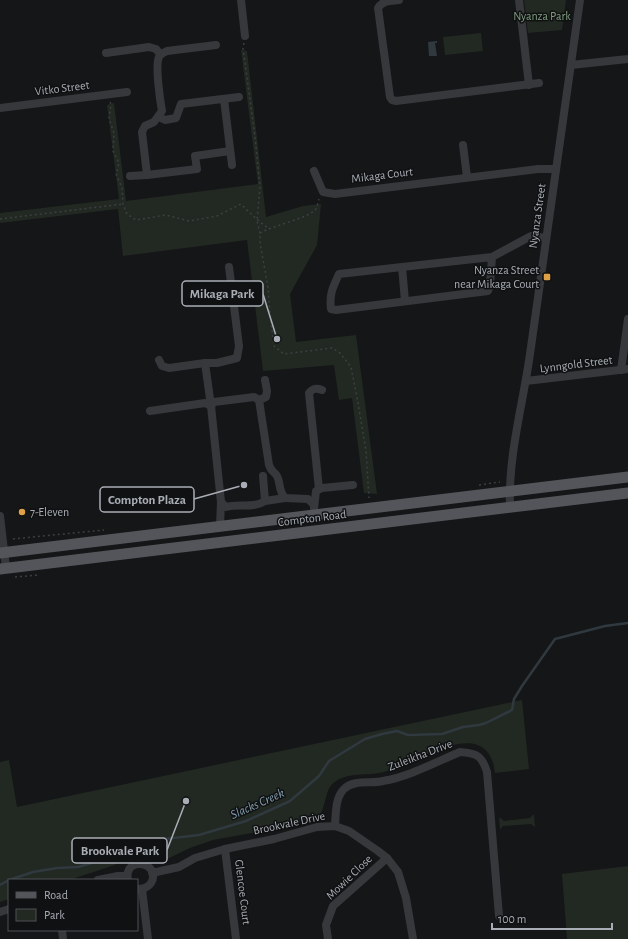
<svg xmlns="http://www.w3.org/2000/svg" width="628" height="939" viewBox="0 0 628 939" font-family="'Alegreya Sans',sans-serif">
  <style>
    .green { fill: #222922 }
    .water { fill: #30393f }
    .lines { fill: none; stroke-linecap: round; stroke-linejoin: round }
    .stream { stroke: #30393f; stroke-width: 2.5 }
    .path { stroke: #3d3f43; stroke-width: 1.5; stroke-dasharray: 2 3; stroke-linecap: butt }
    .minor { stroke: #37383c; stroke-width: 8 }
    .major { stroke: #53555a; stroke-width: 11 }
    .poi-dot { fill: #dfa145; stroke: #101112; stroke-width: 1.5 }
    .labels { text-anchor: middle; stroke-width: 3; stroke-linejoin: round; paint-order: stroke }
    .park-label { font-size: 12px; fill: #829f82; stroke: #101112 }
    .street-label { font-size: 12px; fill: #a9aeb6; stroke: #101112 }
    .poi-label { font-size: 12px; fill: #a9aeb6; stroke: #101112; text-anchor: end }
    .water-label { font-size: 13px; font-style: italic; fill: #839dad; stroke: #101112 }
    .leader { fill: none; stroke: #a9aeb6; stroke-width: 1.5 }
    .callout-dot { fill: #a9aeb6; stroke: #101112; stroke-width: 1.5 }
    .callout { fill: #101112; stroke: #a9aeb6; stroke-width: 1.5 }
    .callout-label { font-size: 13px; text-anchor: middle; font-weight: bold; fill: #a9aeb6 }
  </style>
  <rect width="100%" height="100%" fill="#151617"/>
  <g class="green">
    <polygon points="524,0 566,0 562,30 528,33"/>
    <polygon points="481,33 483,51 445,55 443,37"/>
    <polygon points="241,50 247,51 266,217 303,206 321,204 317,245 290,294 296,342 356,335 377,494 364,493 352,398 339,400 334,365 263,371 247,240 123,256 118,209 0,223 0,213 119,199 107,105 114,103 126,201 258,184"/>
    <path d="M522 700 529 769 495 773C488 712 418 762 387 771 370 777 352 771 336 781 324 788 327 806 319 816L268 830 213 840 190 848 165 860 156 861 144 855 134 856 112 866 69 880H9V899L0 902V762L9 760 17 807Z"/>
    <polygon points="534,814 535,827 531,824 503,826 500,830 499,817 504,821 530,818"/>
    <polygon points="628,866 628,939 567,939 562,874"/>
  </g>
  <polygon class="water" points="437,41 437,43 435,43 437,56 429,56 428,42"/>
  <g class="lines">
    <polyline class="stream" points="0,885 9,880 33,872 57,868 78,867 105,859 148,841 199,835 246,821 290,801 319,776 329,761 365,739 382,734 397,731 408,735 442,734 463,727 479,725 486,723 512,710 514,699 522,686 555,639 605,626 628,623"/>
    <g class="path">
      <polyline points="244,43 243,48 255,137 260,187 257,221 260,233 260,243 268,287 270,315 274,346 284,354 332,348 340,353 351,367 358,403 366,451 369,498"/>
      <path d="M110 102 111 104 109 119 114 133 113 151 119 163 116 174 122 188 123 204 127 214 136 220 166 215 189 221 217 216 241 204C250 213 258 221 268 228"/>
      <polyline points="0,219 123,204"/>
      <path d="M260 233C272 226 308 218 315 210 317 208 318 202 319 199"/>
      <polyline points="479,485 500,482"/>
      <polyline points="13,539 104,530"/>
      <polyline points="15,577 39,575"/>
    </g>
    <g class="minor">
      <polyline points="241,0 245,36"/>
      <path d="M399 0C391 1 383 0 378 8L390 97 392 100 396 101 539 83"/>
      <polyline points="519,0 529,85"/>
      <polyline points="106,53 149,47 156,49 160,54"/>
      <polyline points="571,65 628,59"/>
      <polyline points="224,99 232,165"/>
      <polyline points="0,108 127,92"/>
      <polyline points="159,117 165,120 176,118 181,104 239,97"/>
      <polyline points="463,145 467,177"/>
      <polyline points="314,171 323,192 335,194 538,169 556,169"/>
      <path d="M147 175 142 132 145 126 154 122 162 111C160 100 155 65 159 57 161 53 164 53 167 51L216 45"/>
      <polyline points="130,176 147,175 197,169 195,156 230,151"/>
      <path d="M492 257 490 285 488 291 336 310 331 309C329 294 333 287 339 274L492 257 531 236 546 238"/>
      <polyline points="402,267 405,301"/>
      <polyline points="159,360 162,366 169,368 205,363"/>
      <polyline points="621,370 628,319"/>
      <polyline points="526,381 628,369"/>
      <polyline points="259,400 266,397 267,391 265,380"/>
      <polyline points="211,406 205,363 217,363 237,358 239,346 229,267"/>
      <polyline points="150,411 205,403 211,406"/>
      <path d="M263 476 265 501C253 509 239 503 226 507L221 502 211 406 214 402 254 397 259 400 269 465C272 473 274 471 277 476 281 484 278 490 285 498L308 499 314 505"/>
      <path d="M319 489 309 393C313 388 317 388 322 390"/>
      <polyline points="265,501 285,498"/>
      <path d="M510 507C508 455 523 404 530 354 546 236 563 118 580 0"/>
      <polyline points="314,508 316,491 322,488 353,485"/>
      <polyline points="0,516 6,568"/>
      <polyline points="220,526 221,502"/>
      <path d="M335 826C336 813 335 798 344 789 354 779 371 784 383 781 408 777 436 762 460 752 477 753 482 756 487 772L499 916"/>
      <polyline points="225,849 236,939"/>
      <polyline points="152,873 179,867 195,858 225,849 274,839 317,827 335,826 349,831 378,851 387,858 398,872 406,898 413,939"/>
      <polyline points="98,880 118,876 127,876"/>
      <path d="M128 880C123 854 163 863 151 883 148 888 142 889 137 889"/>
      <polyline points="142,889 148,939"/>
      <polyline points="0,912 9,909"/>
      <polyline points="62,930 63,939"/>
      <polyline points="328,939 326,925 333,906 387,858"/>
    </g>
    <g class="major">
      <polyline points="0,553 628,477"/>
      <polyline points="0,569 628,493"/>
    </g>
  </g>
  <g class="poi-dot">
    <rect x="543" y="273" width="8" height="8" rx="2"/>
    <circle cx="22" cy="512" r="4"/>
  </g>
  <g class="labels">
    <g class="park-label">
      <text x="542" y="20">Nyanza Park</text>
    </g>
    <g class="street-label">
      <text transform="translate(62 88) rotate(-7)" y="4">Vitko Street</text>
      <text transform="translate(382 175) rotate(-7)" y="4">Mikaga Court</text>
      <text transform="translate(537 216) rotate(-82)" y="4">Nyanza Street</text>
      <text transform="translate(576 364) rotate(-7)" y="4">Lynngold Street</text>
      <text transform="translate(312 518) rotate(-7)" y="4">Compton Road</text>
      <text transform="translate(420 755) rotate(-21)" y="4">Zuleikha Drive</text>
      <text transform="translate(289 823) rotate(-12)" y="4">Brookvale Drive</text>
      <text transform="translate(349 877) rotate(-44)" y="4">Mowie Close</text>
      <text transform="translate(243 892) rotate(83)" y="4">Glencoe Court</text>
    </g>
    <g class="poi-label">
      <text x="539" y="274">Nyanza Street<tspan x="539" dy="14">near Mikaga Court</tspan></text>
      <text x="30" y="516" text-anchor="start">7-Eleven</text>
    </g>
    <g class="water-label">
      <text transform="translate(257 803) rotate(-24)" y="5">Slacks Creek</text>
    </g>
  </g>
  <path class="leader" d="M277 339L263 294M244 485L194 499M186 801L167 850"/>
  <g class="callout-dot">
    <circle cx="277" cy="339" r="4"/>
    <circle cx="244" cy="485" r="4"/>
    <circle cx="186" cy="801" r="4"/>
  </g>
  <g class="callout">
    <rect x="182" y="281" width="81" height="25" rx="4"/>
    <rect x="100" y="487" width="94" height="25" rx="4"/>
    <rect x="72" y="838" width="95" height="25" rx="4"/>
  </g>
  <g class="callout-label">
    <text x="222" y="298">Mikaga Park</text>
    <text x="147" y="504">Compton Plaza</text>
    <text x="120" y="855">Brookvale Park</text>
  </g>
  <rect x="8" y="879" width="130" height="52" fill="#101112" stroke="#4d5054"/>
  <rect x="16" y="892" width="20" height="6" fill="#53555a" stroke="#4d5054"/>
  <text x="44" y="899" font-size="12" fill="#a9aeb6">Road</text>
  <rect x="16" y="909" width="20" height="12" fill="#222922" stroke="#4d5054"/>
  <text x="44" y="919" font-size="12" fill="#a9aeb6">Park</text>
  <path d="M492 923v6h120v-6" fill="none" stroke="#a9aeb6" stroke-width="2"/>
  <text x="498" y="923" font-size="12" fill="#a9aeb6" stroke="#101112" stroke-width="3" paint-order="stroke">100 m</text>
</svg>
